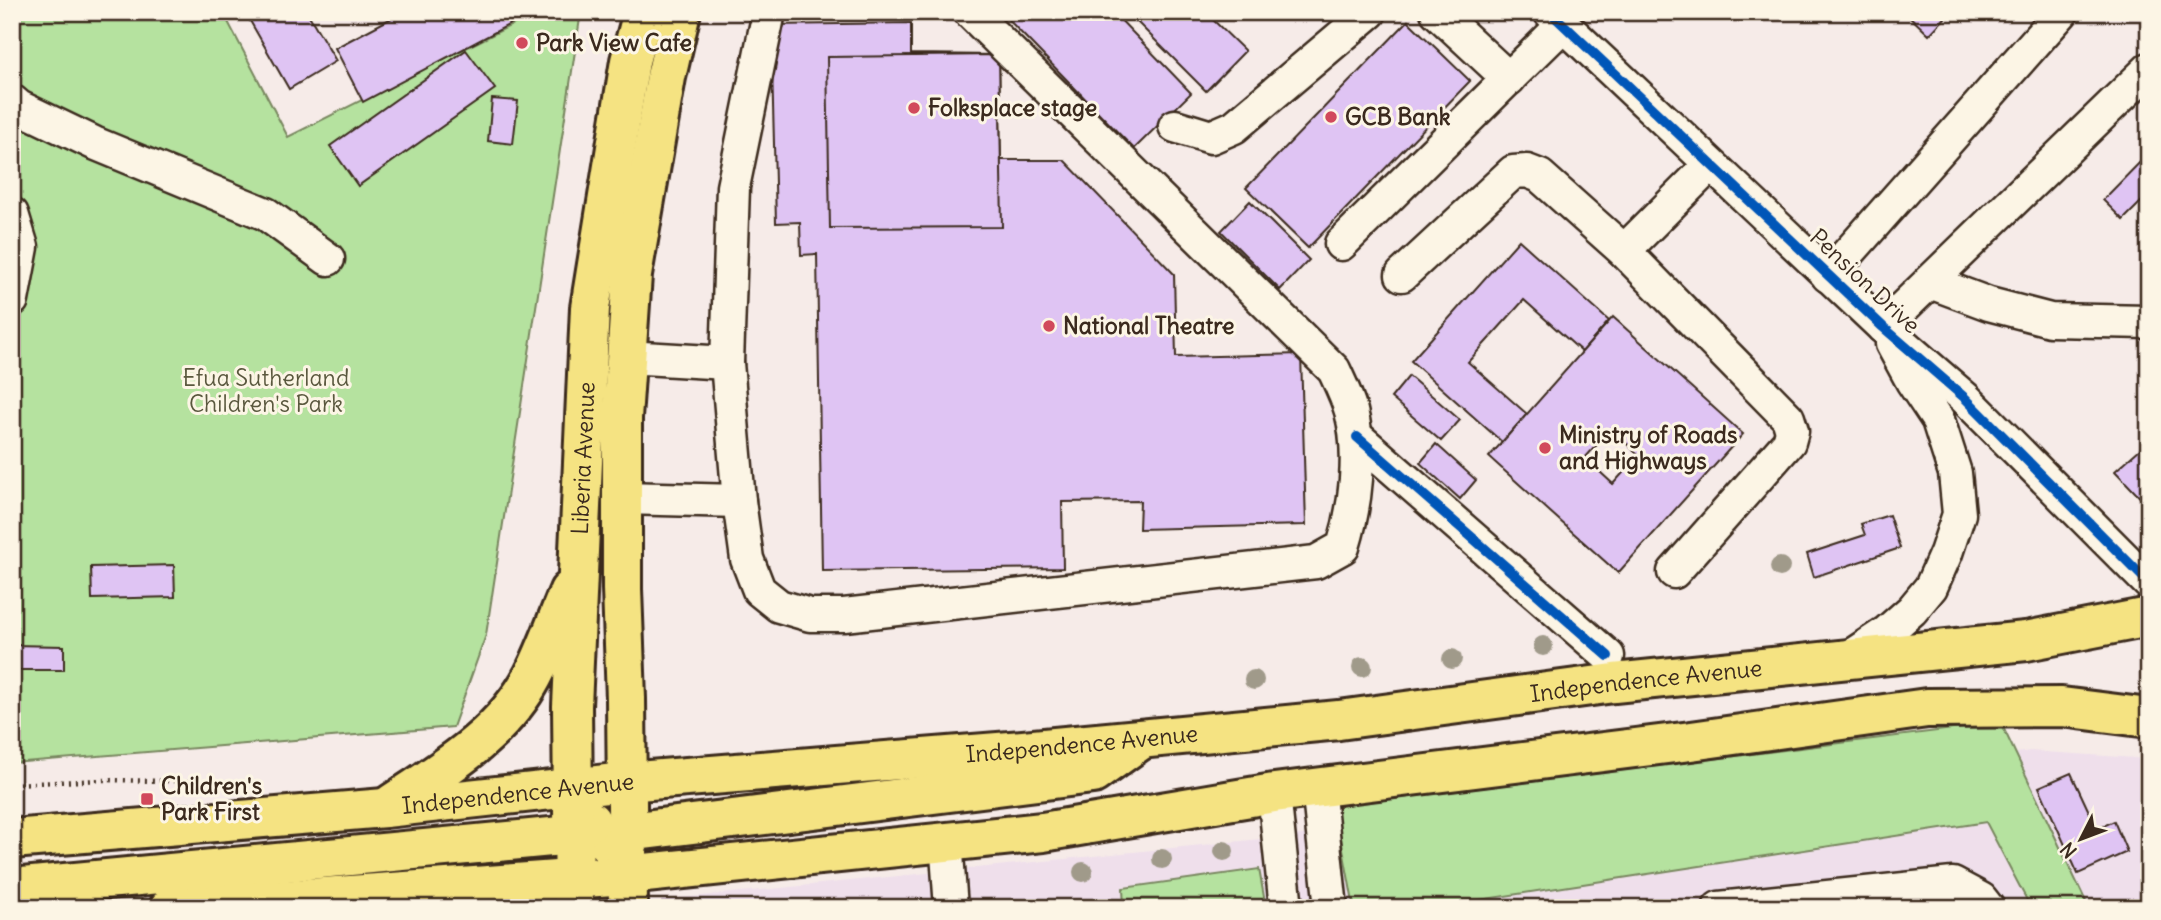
<svg xmlns="http://www.w3.org/2000/svg" width="2161" height="920" viewBox="0 0 2161 920" font-family="Delius,sans-serif">
  <style>
    .built { fill: #efdfeb }
    .green { fill: #b5e29f; stroke: #78865e; stroke-width: 2 }
    .building { fill: #dfc4f3; stroke: #3b2a1e; stroke-width: 2; fill-rule: evenodd }
    .lines { fill: none; stroke-linecap: round; stroke-linejoin: round }
    .minor-casing { stroke: #3b2a1e; stroke-width: 37 }
    .major-casing { stroke: #3b2a1e; stroke-width: 44 }
    .path { stroke: #3b2a1e; stroke-width: 4.5; stroke-dasharray: 2 5; stroke-linecap: butt }
    .minor { stroke: #fcf5e5; stroke-width: 32 }
    .major { stroke: #f5e382; stroke-width: 38 }
    .cycleway-casing { stroke: #fcf5e5; stroke-width: 15 }
    .cycleway { stroke: #0057b8; stroke-width: 10 }
    .tree { fill: #a09a8a }
    .poi-dot { fill: #d1495b; stroke: #fcf5e5; stroke-width: 2.5 }
    .labels { text-anchor: middle; stroke-width: 6; stroke-linejoin: round; paint-order: stroke }
    .poi-label { font-size: 23px; font-weight: bold; fill: #3b2a1e; stroke: #fcf5e5; text-anchor: start }
    .street-label { font-size: 23px; fill: #3b2a1e; stroke: #fcf5e5 }
    .park-label { font-size: 23px; fill: #5a583e; stroke: #fcf5e5 }
  </style>
  <rect width="100%" height="100%" fill="#f6ebe8"/>
  <filter id="ink" filterUnits="userSpaceOnUse"><feTurbulence type="fractalNoise" baseFrequency=".0143" numOctaves="2"/><feDisplacementMap in="SourceGraphic" scale="14" xChannelSelector="R" yChannelSelector="G"/><feConvolveMatrix kernelMatrix="1 2 1 2 8 2 1 2 1" color-interpolation-filters="sRGB"/></filter>
  <g filter="url(#ink)">
    <polygon class="built" points="2030,751 2136,758 2149,763 2149,908 662,908 662,900 1820,782"/>
    <g class="green">
      <polygon points="12,12 223,12 288,137 538,12 581,12 486,635 453,727 12,763"/>
      <polygon points="2001,723 2089,908 2031,908 1986,822 1459,903 1459,908 1354,908 1335,806"/>
      <polygon points="1259,869 1266,908 1124,908 1123,888"/>
    </g>
    <g class="building">
      <polygon points="245,12 307,12 336,61 289,89"/>
      <polygon points="403,12 533,12 363,102 335,48"/>
      <polygon points="1001,12 1113,12 1191,93 1134,149"/>
      <polygon points="1127,12 1205,12 1245,51 1206,91"/>
      <polygon points="1905,12 1938,12 1945,18 1929,35"/>
      <polygon points="1408,21 1470,81 1308,248 1246,188"/>
      <polygon points="911,23 911,54 999,55 1001,160 1064,160 1174,274 1176,357 1301,354 1306,525 1139,529 1140,501 1062,502 1063,568 822,571 817,254 801,255 800,222 776,223 771,25"/>
      <polygon points="466,50 495,89 358,186 330,146"/>
      <polygon points="999,55 1002,227 830,228 827,57"/>
      <polygon points="492,99 518,101 513,144 488,141"/>
      <polygon points="2149,153 2149,194 2123,220 2103,200"/>
      <polygon points="1250,201 1309,260 1280,290 1221,231"/>
      <polygon points="1519,240 1609,321 1582,352 1524,300 1468,362 1527,414 1502,442 1411,361"/>
      <path d="M1613 317 1743 434 1618 573 1489 457ZM1611 429 1639 455 1613 484 1585 458Z"/>
      <polygon points="1409,376 1460,420 1441,441 1391,398"/>
      <polygon points="2149,441 2149,507 2115,471"/>
      <polygon points="1436,444 1476,480 1460,499 1420,463"/>
      <polygon points="1889,515 1900,548 1814,577 1807,554 1865,535 1861,524"/>
      <polygon points="174,565 175,597 92,599 91,567"/>
      <polygon points="12,645 64,646 64,670 12,670"/>
      <polygon points="2071,773 2097,829 2114,821 2127,852 2078,874 2039,787"/>
    </g>
    <g class="lines">
      <g class="minor-casing">
        <g id="minor">
          <path d="M769 12 733 187 727 363 739 501 747 559 759 590 779 606 810 615H844L1316 562 1343 547C1356 505 1362 453 1351 411 1347 397 1340 383 1334 370L970 12"/>
          <polyline points="1437,12 1509,79"/>
          <polyline points="1550,12 1883,327 1965,398 2149,583"/>
          <polyline points="12,101 19,107 94,143 266,214 328,259"/>
          <polyline points="1175,126 1211,137 1234,127 1370,12"/>
          <polyline points="12,214 22,247 12,300"/>
          <polyline points="1341,244 1563,25"/>
          <polyline points="1624,251 1710,165"/>
          <polyline points="1402,275 1513,172 1527,171 1540,176 1624,251 1788,418 1792,431 1789,442 1674,572"/>
          <polyline points="1828,276 2062,12"/>
          <polyline points="1930,282 1989,304 2050,320 2149,322"/>
          <polyline points="1883,327 2149,69"/>
          <polyline points="626,357 727,363"/>
          <polyline points="1357,437 1608,656"/>
          <polyline points="622,498 739,501"/>
          <polyline points="1845,660 1887,632 1912,610 1931,587 1946,553 1959,514 1955,473 1938,420 1912,381 1892,344"/>
          <polyline points="1318,787 1331,908"/>
          <polyline points="1274,793 1286,908"/>
          <polyline points="946,840 951,908"/>
          <polyline points="1719,908 1953,884 1981,899 1988,908"/>
        </g>
      </g>
      <g class="major-casing">
        <g id="major">
          <path d="M390 805C444 769 502 735 533 676 547 649 557 619 569 591"/>
          <path id="s1" d="M12 839 385 808 625 782 1023 750 1339 720 1614 683 2026 641 2149 617"/>
          <polyline points="608,844 628,832 1093,774 1142,739"/>
          <polyline points="12,888 572,835 591,821"/>
          <polyline points="169,908 626,875 1043,832 1274,793 1691,741 1927,708 2062,707 2149,718"/>
          <path id="s2" d="M574 908 572 706 590 308 630 61 643 12"/>
          <polyline points="628,908 626,699 622,589 622,418 632,275 666,77 681,12"/>
        </g>
      </g>
      <polyline class="path" points="12,784 103,780 235,782"/>
      <use href="#minor" class="minor"/>
      <use href="#major" class="major"/>
      <g class="cycleway-casing">
        <g id="cycleway">
          <polyline points="1550,12 1883,327 1965,398 2149,583"/>
          <polyline points="1357,437 1608,656"/>
        </g>
      </g>
      <use href="#cycleway" class="cycleway"/>
    </g>
    <g class="tree">
      <circle cx="1780" cy="567" r="10"/>
      <circle cx="1543" cy="646" r="10"/>
      <circle cx="1452" cy="659" r="10"/>
      <circle cx="1362" cy="667" r="10"/>
      <circle cx="1254" cy="680" r="10"/>
      <circle cx="1224" cy="851" r="10"/>
      <circle cx="1162" cy="859" r="10"/>
      <circle cx="1083" cy="872" r="10"/>
    </g>
  </g>
  <g class="poi-dot">
    <circle cx="522" cy="43" r="7"/>
    <circle cx="914" cy="108" r="7"/>
    <circle cx="1331" cy="117" r="7"/>
    <circle cx="1049" cy="326" r="7"/>
    <circle cx="1545" cy="448" r="7"/>
    <rect x="140" y="792" width="14" height="14" rx="3.5"/>
  </g>
  <g class="labels">
    <g class="poi-label">
      <text x="536" y="51">Park View Cafe</text>
      <text x="928" y="116">Folksplace stage</text>
      <text x="1345" y="125">GCB Bank</text>
      <text x="1063" y="334">National Theatre</text>
      <text x="1559" y="443">Ministry of Roads<tspan x="1559" dy="26">and Highways</tspan></text>
      <text x="161" y="794">Children's<tspan x="161" dy="26">Park First</tspan></text>
    </g>
    <g class="street-label">
      <text transform="translate(1865 281) rotate(43)" y="8">Pension Drive</text>
      <text dy="8" stroke="none"><textPath href="#s2" startOffset="450">Liberia Avenue</textPath></text>
      <text dy="8" stroke="none"><textPath href="#s1" startOffset="1642">Independence Avenue</textPath></text>
      <text dy="8" stroke="none"><textPath href="#s1" startOffset="1074">Independence Avenue</textPath></text>
      <text dy="8" stroke="none"><textPath href="#s1" startOffset="508">Independence Avenue</textPath></text>
    </g>
    <g class="park-label">
      <text x="266" y="386">Efua Sutherland<tspan x="266" dy="26">Children's Park</tspan></text>
    </g>
  </g>
  <rect width="2161" height="920" fill="none" stroke="#fcf5e5" stroke-width="42"/>
  <rect x="21" y="21" width="2119" height="878" fill="none" stroke="#3b2a1e" stroke-width="2.5" filter="url(#ink)"/>
  <g transform="translate(2081 839) rotate(228)" stroke="#fcf5e5" stroke-width="5" paint-order="stroke">
  <path d="M0-5L12 26L0 18L-12 26Z" fill="#3b2a1e"/>
  <text y="-10" font-size="19" font-weight="bold" text-anchor="middle" fill="#3b2a1e">N</text>
  </g>
</svg>
